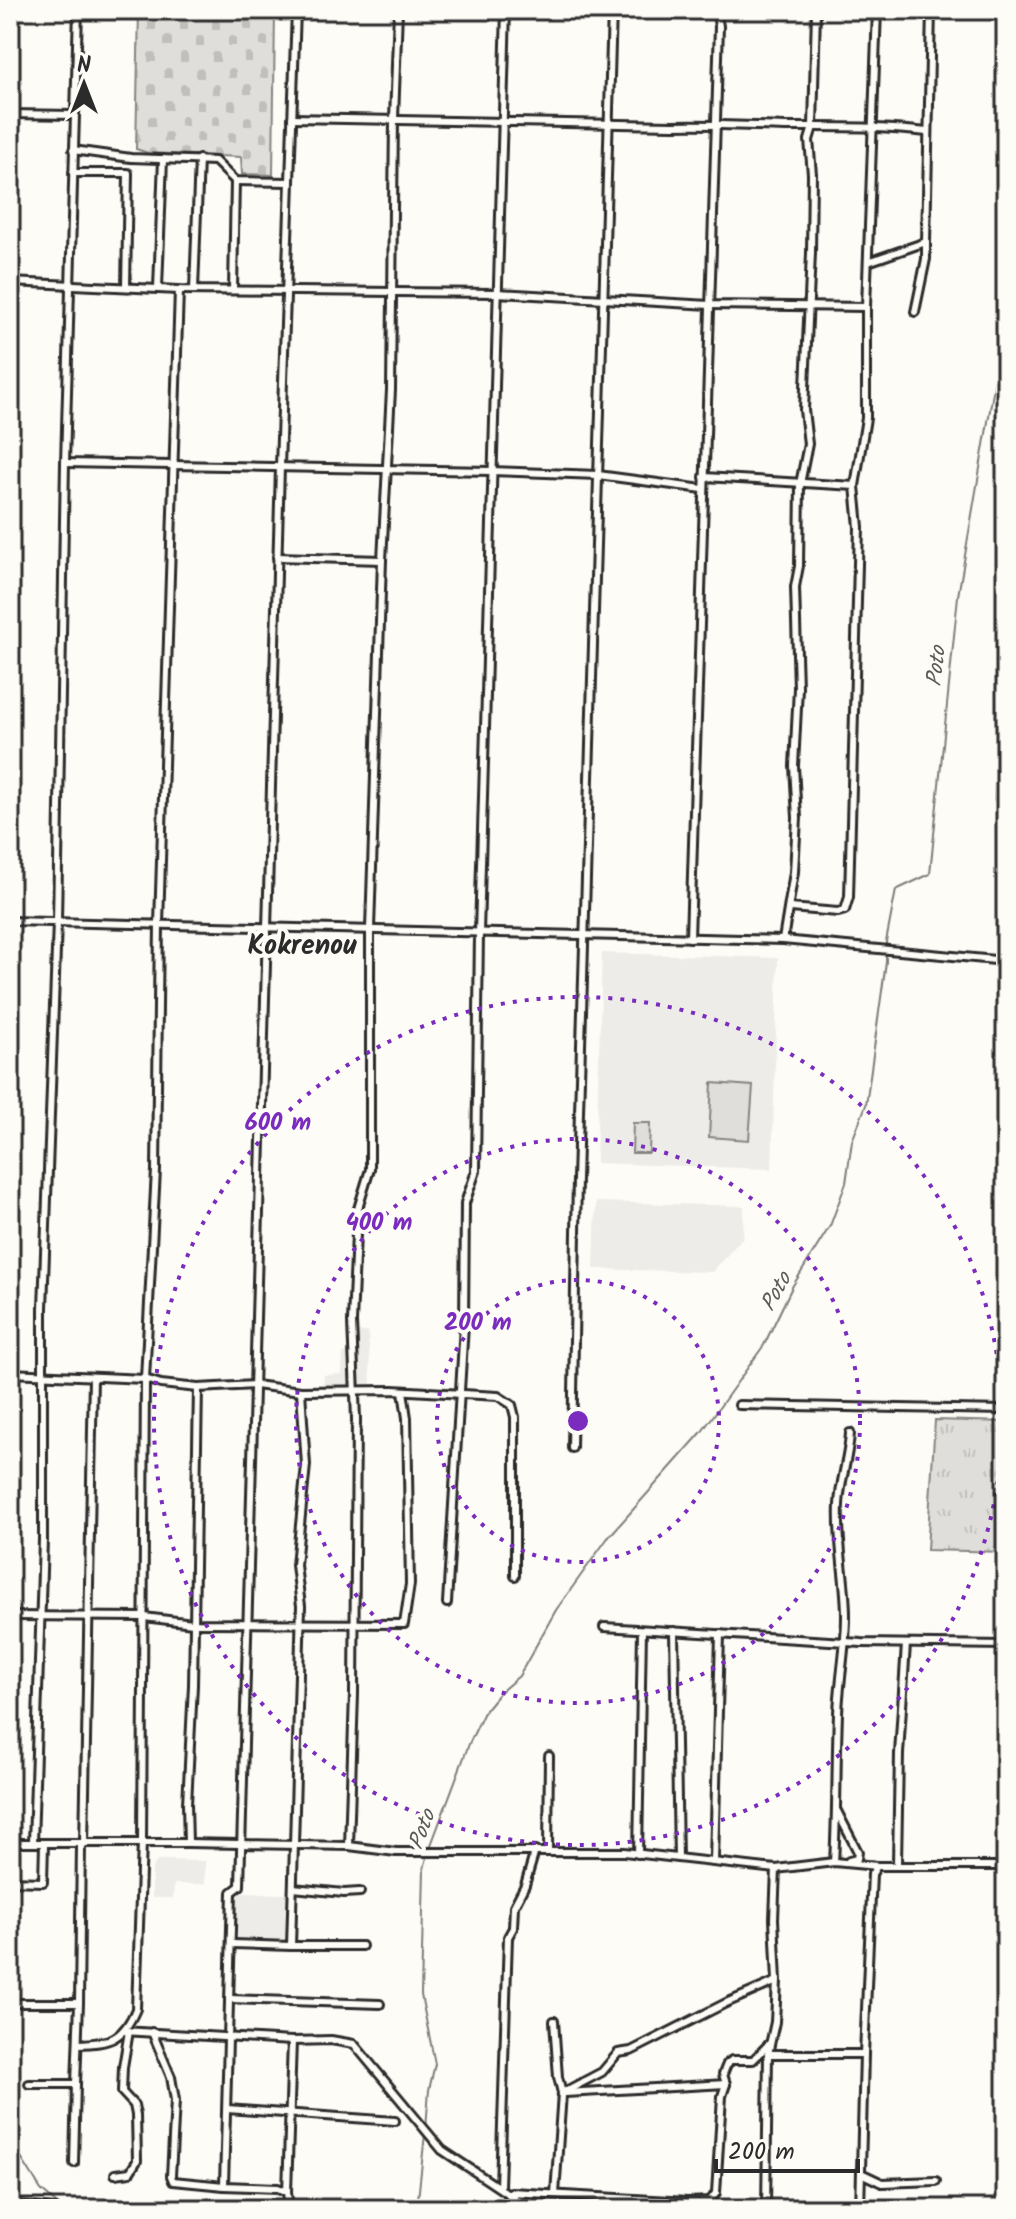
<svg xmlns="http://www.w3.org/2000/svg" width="1016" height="2219" viewBox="0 0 1016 2219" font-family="Kalam,sans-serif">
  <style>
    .built { fill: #edece8 }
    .grass { fill: url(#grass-tufts); stroke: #858482; stroke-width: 2 }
    .cemetery { fill: url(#cemetery-stones); stroke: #858482; stroke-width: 2 }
    .garden { fill: #dfdeda; stroke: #858482; stroke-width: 2 }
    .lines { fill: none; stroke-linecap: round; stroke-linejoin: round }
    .stream { stroke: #7e7d7b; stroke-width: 2 }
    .minor-casing { stroke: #2b2b2b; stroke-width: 12 }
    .minor { stroke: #fdfcf7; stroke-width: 6 }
    .ring { fill: none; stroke: #7b2cbf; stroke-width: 4; stroke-dasharray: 4 8 }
    .labels { text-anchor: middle; stroke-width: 8; stroke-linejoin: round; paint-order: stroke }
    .water-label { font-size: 22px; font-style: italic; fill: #5b5b5a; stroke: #fdfcf7 }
    .district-label { font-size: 28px; font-weight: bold; fill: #2b2b2b; stroke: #fdfcf7 }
    .centre { fill: #7b2cbf; stroke: #fdfcf7; stroke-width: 4 }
    .ring-label { font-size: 24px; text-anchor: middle; font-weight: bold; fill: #7b2cbf; stroke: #fdfcf7; stroke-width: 8; stroke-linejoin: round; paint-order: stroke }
  </style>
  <defs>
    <pattern id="grass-tufts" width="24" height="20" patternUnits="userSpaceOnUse" patternTransform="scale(2)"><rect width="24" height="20" fill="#dfdeda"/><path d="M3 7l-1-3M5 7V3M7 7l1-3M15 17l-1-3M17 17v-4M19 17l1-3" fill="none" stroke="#c0bfbb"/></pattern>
    <pattern id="cemetery-stones" width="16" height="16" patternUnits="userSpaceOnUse" patternTransform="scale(2)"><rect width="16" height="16" fill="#dfdeda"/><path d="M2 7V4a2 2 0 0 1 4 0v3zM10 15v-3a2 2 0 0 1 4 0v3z" fill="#c0bfbb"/></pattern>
  </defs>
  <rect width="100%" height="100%" fill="#fdfcf7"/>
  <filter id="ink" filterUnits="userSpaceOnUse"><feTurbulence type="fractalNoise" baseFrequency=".0125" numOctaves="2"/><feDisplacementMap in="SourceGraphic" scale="16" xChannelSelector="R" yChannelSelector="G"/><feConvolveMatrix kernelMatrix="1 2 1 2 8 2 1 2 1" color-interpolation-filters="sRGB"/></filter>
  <g filter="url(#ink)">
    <g class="built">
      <polygon points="602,953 778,958 772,1169 596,1163"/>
      <polygon points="596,1202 744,1206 743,1237 712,1272 594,1269"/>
      <polygon points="358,1332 368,1332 371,1386 323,1385 324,1375 342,1374 343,1353 356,1352"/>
      <polygon points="158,1860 205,1861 205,1884 174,1884 173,1898 152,1898 152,1868"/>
      <polygon points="237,1893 289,1894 287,1942 236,1940"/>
    </g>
    <polygon class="grass" points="935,1420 1006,1422 1006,1552 927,1550"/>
    <polygon class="cemetery" points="139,10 275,10 273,175 242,174 241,157 148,153 136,149"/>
    <g class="garden">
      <polygon points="712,1083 753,1086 749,1140 709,1137"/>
      <polygon points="633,1123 650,1123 649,1153 632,1153"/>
    </g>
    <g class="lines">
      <g class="stream">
        <polyline points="426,2128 429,2090 435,2064 421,1995 424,1869 428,1853 469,1744 485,1710 498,1694 519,1676 556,1610 607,1539 701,1433 764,1345 792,1287 830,1226 846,1183 852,1141 866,1105 886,962 886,942 896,890 930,874 958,596 1006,317"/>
        <polyline points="10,2140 41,2190 63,2209"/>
        <polyline points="417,2209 425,2134"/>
      </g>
      <g class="minor-casing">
        <g id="minor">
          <polyline points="10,114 74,115"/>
          <path d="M292 118 673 125C711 124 747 126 785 127 832 127 879 126 927 132"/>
          <polyline points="73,150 131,158 215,161 235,181 290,182"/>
          <polyline points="73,173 128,173 126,287"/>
          <polyline points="868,262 926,242 931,10"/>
          <polyline points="10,282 179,290 497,293 710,305 866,307"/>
          <polyline points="158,288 163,159"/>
          <polyline points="194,290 199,159"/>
          <polyline points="233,290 235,181"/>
          <polyline points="915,312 926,259 926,242"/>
          <polyline points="65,463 491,471 598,475 703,489"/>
          <polyline points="704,477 855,486"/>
          <polyline points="277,557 382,560"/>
          <polyline points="1000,799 1003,740 1006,731"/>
          <polyline points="790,908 838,912 845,910 849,897 859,527 855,486 866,418 866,307 877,10"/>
          <polyline points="10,921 783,940 1006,961"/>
          <polyline points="690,938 719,26 716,10"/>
          <polyline points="783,940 794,872 797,818 794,766 798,688 795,587 799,566 800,484 808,444 804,410 811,253 812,174 809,140 813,127 816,10"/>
          <polyline points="10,1373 145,1379 161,1384 198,1388 255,1385 301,1391 393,1390 498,1396 512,1405 515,1417 515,1576"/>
          <polyline points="739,1405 1006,1410"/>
          <polyline points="572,1448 577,1179 612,10"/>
          <polyline points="447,1603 464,1325 465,1203 476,1171 479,933 506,10"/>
          <polyline points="10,1616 144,1617 193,1623 404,1624 410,1584 407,1418 403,1391"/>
          <polyline points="604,1627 862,1643 1006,1645"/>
          <polyline points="674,1631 678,1858"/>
          <polyline points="837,1811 858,1852 857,1859 849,1861"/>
          <polyline points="10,1843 188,1843 349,1846 396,1852 624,1852 776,1869 834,1862 877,1866 1006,1866"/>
          <polyline points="33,1843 43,1540 43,1308 57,922 65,463 78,10"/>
          <polyline points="188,1843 187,1804 193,1685 198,1388"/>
          <polyline points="84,1844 93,1377"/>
          <polyline points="349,1846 354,1694 356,1419 352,1322 357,1212 370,1169 370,929 382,560 391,390 394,119 398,10"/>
          <polyline points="548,1851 549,1756"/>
          <polyline points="638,1854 642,1630"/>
          <polyline points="714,1862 720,1634"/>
          <path d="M834 1862C837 1812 836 1763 838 1714 839 1681 846 1649 846 1616 846 1579 837 1543 839 1505 840 1480 849 1457 850 1433"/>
          <polyline points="897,1864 899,1754 906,1644"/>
          <polyline points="10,1881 43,1882 44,1844"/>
          <polyline points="293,1888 344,1893 360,1892"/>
          <polyline points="232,1944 291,1946 301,1606 296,1565 306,1465 301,1391"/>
          <polyline points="291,1946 362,1946"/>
          <polyline points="230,1999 380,2004"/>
          <polyline points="10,2003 79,2003 76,2084 29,2084"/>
          <polyline points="79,2003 81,1844"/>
          <polyline points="554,2021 558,2077 562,2093 555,2194"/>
          <polyline points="123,2031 292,2041 331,2040 354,2044 442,2150 531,2209"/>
          <polyline points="152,2032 171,2077 175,2100 171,2176 173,2181 224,2186"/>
          <path d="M78 2044C110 2043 123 2040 136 2009L142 1842 145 1379 156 1170 159 924 179 290"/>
          <polyline points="768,2054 864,2054 860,2209"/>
          <polyline points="864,2054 872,1874 877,1866"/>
          <polyline points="562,2093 602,2072 618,2053 631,2051 726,2003 777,1981"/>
          <polyline points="565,2093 726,2084"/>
          <polyline points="227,2109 395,2121"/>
          <polyline points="74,2163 76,2084"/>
          <polyline points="115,2174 130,2172 137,2161 136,2115 134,2105 122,2092 123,2067 129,2031"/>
          <polyline points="863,2174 882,2183 936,2181"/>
          <polyline points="500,2187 508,1937 513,1928 514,1906 525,1885 535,1851"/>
          <polyline points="287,2192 278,2188 224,2186 232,1892 240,1886 280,467 296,10"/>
          <polyline points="511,2192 688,2202 710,2201 716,2193 722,2096 726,2084 723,2074 727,2064 732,2060 753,2060 770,2043"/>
          <polyline points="10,2205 56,2209"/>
          <polyline points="289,2209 287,2192 292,2041"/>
          <polyline points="766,2209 768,2054 775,2022 777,1981 774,1919 776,1869"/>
        </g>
      </g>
      <use href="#minor" class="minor"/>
    </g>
  </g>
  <g class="ring">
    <circle cx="578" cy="1421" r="141"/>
    <circle cx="578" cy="1421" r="282"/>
    <circle cx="578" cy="1421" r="424"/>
  </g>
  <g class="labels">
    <g class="water-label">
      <text transform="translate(935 666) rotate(-84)" y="8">Poto</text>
      <text transform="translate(775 1291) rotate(-61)" y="8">Poto</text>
      <text transform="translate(421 1829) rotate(-70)" y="8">Poto</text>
    </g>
    <g class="district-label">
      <text x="302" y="954">Kokrenou</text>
    </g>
  </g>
  <circle cx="578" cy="1421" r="12" class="centre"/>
  <g class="ring-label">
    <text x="278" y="1130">600 m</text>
    <text x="379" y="1230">400 m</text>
    <text x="478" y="1330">200 m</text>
  </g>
  <rect width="1016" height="2219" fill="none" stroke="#fdfcf7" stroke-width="40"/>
  <rect x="20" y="20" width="976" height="2179" fill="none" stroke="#2b2b2b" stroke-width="3" filter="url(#ink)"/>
  <g transform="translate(84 84)" stroke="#fdfcf7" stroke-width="6" paint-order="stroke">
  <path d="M0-6L14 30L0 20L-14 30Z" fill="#2b2b2b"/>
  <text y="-12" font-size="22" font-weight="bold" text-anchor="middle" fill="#2b2b2b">N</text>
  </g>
  <path d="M716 2159v12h142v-12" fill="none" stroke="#2b2b2b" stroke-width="4"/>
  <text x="728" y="2159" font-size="24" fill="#2b2b2b" stroke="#fdfcf7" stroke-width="6" paint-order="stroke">200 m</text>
</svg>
